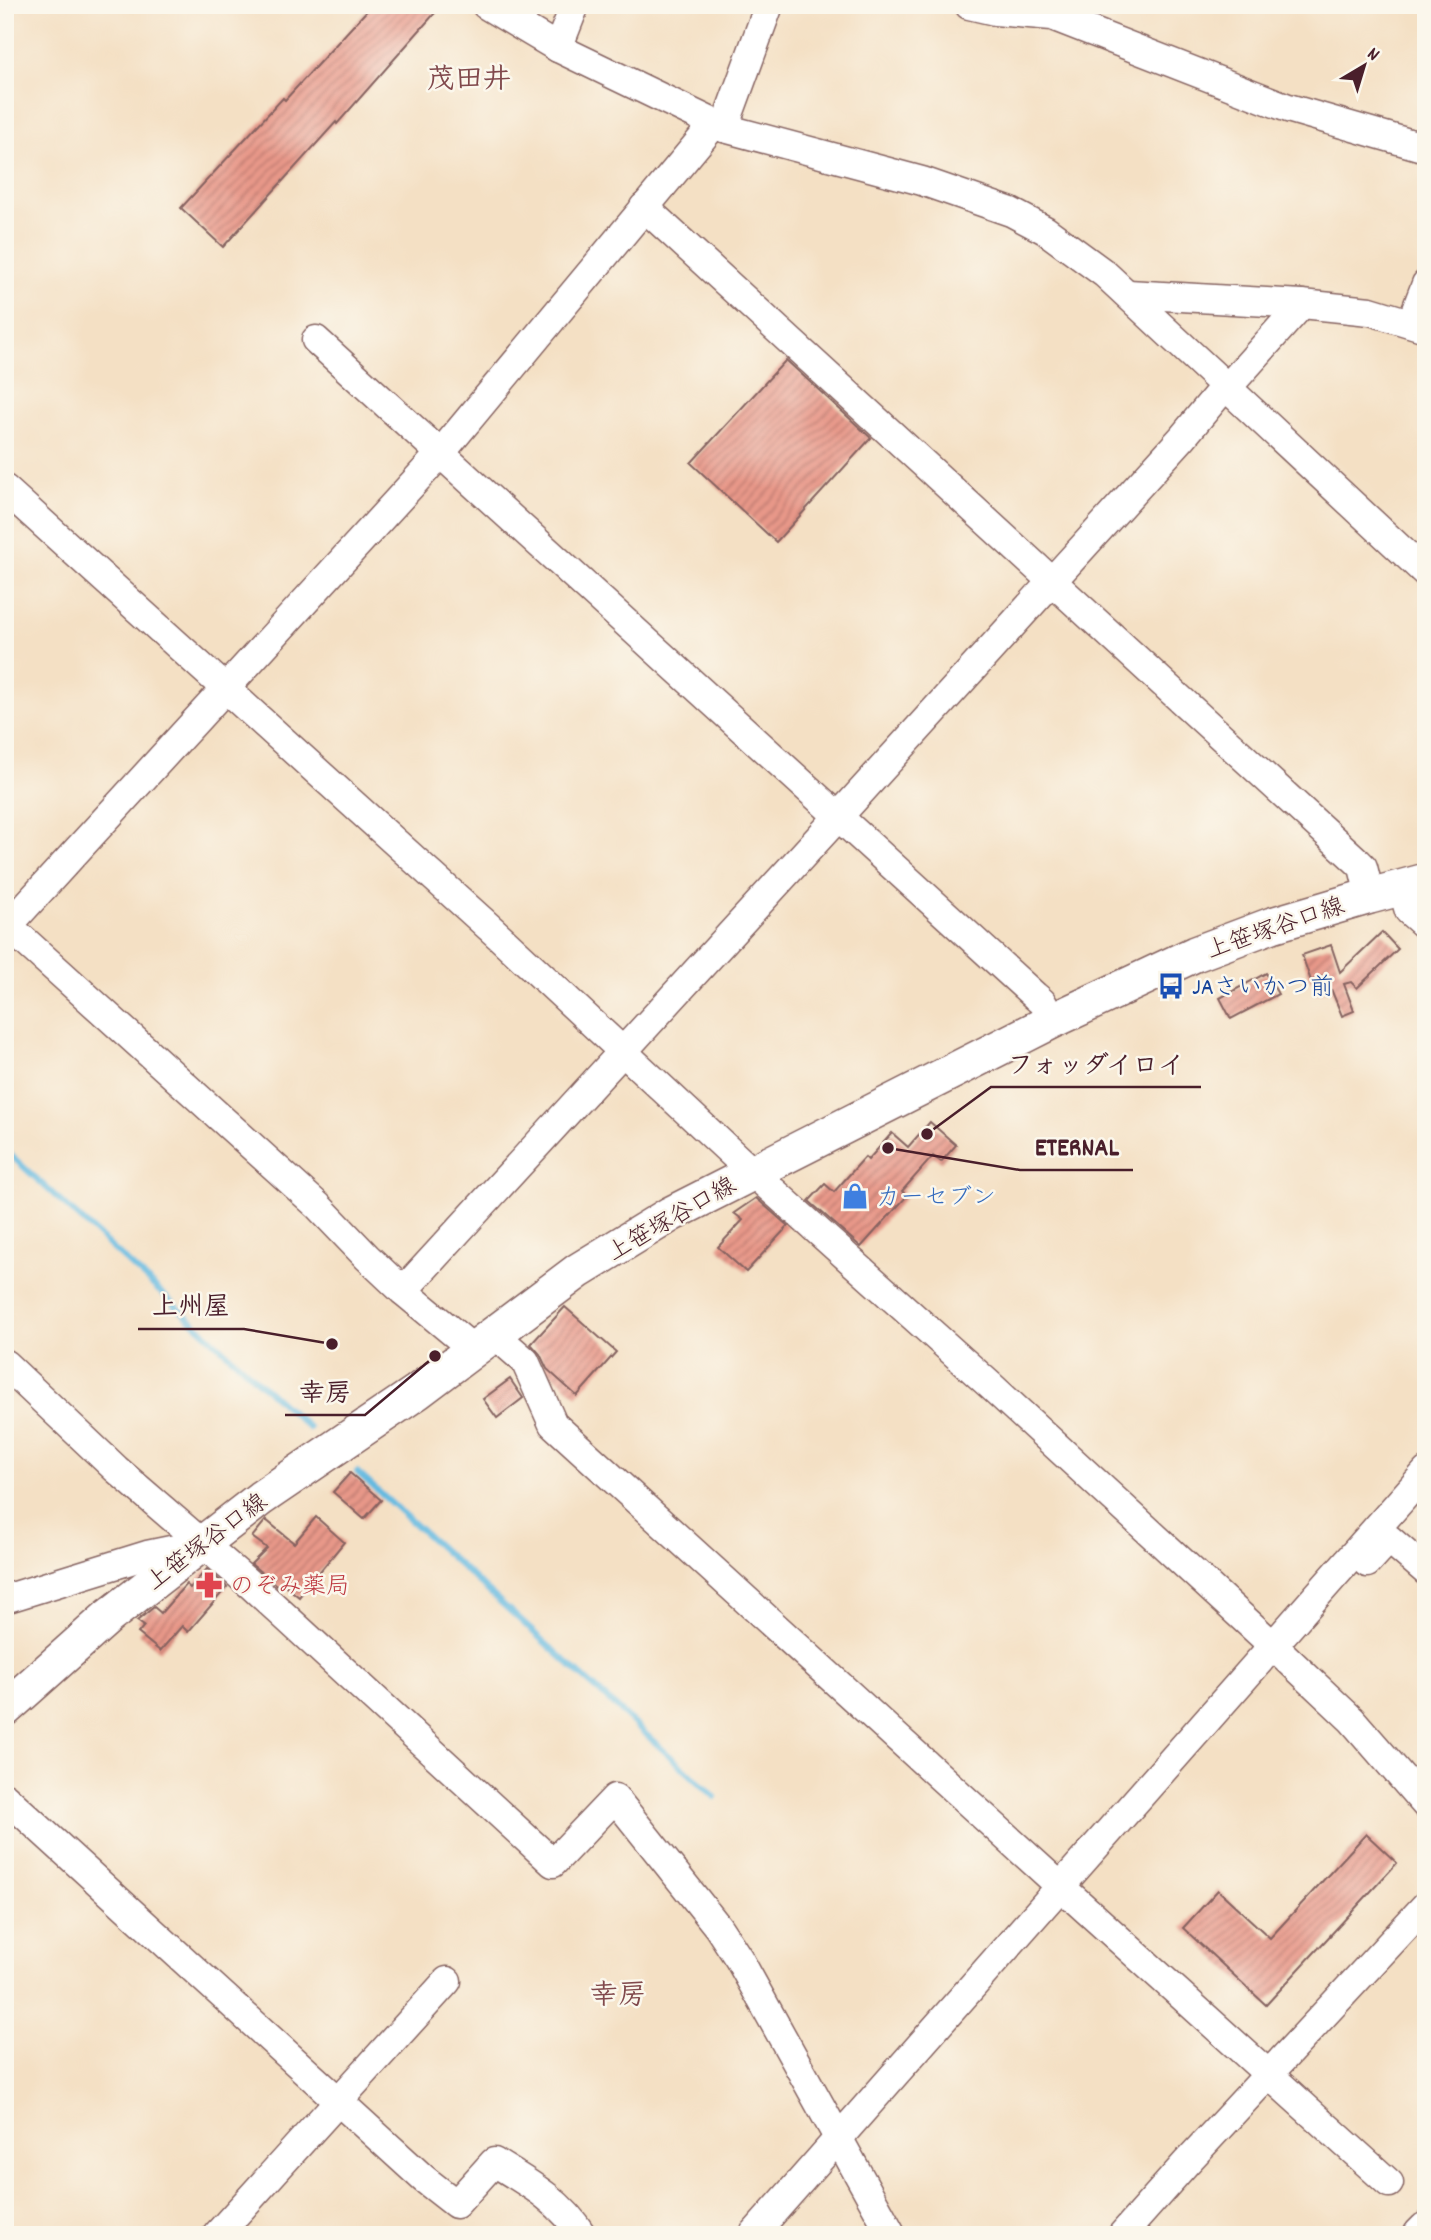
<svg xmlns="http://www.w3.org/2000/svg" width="1431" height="2240" viewBox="0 0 1431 2240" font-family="Dekko,'Klee One',sans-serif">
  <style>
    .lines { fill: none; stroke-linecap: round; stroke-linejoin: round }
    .stream { stroke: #63b9e0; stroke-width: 6 }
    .building { fill: url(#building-hatch) }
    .minor-casing { stroke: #866361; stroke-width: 31 }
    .major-casing { stroke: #866361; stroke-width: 38 }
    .minor { stroke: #fff; stroke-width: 28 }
    .major { stroke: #fff; stroke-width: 35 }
    .labels { text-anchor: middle; stroke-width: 5; stroke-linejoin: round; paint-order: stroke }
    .street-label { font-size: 24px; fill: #4a1f2b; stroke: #fbf7ec }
    .transit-label { font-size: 24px; fill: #164399; stroke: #fbf7ec; text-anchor: start }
    .shop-label { font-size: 24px; fill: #366cbe; stroke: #fbf7ec; text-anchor: start }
    .health-label { font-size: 24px; fill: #be3a42; stroke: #fbf7ec; text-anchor: start }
    .quarter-label { font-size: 28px; font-weight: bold; fill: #81494c; stroke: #fbf7ec }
    .leader { fill: none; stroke: #4a1f2b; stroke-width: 2.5 }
    .callout-dot { fill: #4a1f2b; stroke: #fbf7ec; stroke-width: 2.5 }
    .callout-label { font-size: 26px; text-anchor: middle; font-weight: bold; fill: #4a1f2b; stroke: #fbf7ec; stroke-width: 5; stroke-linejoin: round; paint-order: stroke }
  </style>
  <defs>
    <pattern id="building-hatch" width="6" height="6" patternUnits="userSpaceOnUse" patternTransform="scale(1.75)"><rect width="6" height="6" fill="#e89889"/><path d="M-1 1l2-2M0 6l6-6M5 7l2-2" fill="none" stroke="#be7b70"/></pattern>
  </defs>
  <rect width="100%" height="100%" fill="#fbf7ec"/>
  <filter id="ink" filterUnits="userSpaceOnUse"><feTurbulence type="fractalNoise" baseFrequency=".0143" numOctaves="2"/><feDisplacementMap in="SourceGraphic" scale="14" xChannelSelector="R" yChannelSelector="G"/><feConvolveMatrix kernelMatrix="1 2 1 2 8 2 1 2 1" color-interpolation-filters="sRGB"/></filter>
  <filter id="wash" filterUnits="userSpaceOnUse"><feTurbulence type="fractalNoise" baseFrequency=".00686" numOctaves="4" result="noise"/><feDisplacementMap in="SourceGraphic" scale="28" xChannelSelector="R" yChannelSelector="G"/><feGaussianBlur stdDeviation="1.57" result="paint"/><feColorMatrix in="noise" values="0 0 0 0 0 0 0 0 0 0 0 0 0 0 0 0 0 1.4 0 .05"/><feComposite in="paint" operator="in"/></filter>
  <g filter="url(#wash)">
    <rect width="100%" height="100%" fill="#f4e0c4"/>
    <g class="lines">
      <g class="stream">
        <polyline points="5,1150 309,1428"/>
        <polyline points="357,1472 715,1797"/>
      </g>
    </g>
    <g id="blocks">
      <g class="building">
        <polygon points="372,5 442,5 337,124 336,122 223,247 181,208 283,98 285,100"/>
        <polygon points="786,360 871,438 776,542 691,463"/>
        <polygon points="1382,932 1398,949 1357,988 1351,982 1344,984 1354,1011 1342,1016 1331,989 1316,994 1328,983 1325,976 1311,981 1302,955 1331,945 1340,972"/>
        <polygon points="1266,973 1278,994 1231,1019 1220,998"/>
        <polygon points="930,1122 956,1145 941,1162 933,1156 902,1191 907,1196 861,1247 809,1201 825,1184 834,1192 865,1157 868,1160 892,1133 908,1147"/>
        <polygon points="756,1198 788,1226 746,1272 718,1247 743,1220 734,1213"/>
        <polygon points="565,1307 616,1352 577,1396 547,1369 540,1354 531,1344"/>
        <polygon points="510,1379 523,1398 497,1418 483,1399"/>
        <polygon points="350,1473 381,1500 364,1519 333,1492"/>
        <polygon points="316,1517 344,1542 299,1597 283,1584 280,1588 251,1564 267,1548 252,1537 266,1520 294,1543"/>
        <polygon points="207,1569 227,1587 188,1632 182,1626 160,1651 138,1633 144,1626 137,1621 154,1607 161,1613 186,1584 190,1588"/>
        <polygon points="1366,1834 1397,1863 1266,2005 1183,1928 1218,1890 1270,1938"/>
      </g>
    </g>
  </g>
  <g filter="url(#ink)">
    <use href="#blocks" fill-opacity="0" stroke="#866361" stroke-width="2"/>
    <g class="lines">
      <g class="minor-casing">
        <g id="minor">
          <polyline points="486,5 558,48 724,128 922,181 1011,212 1045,230 1105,274 1426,573"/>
          <polyline points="969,5 995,11 1052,16 1288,108 1426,148"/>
          <polyline points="558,48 575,5"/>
          <polyline points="724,128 769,5"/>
          <polyline points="644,207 1358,862 1363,867 1370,896"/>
          <polyline points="1128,294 1302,304 1370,311 1426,328"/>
          <polyline points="1411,323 1426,284"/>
          <polyline points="316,340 1035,996 1042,1002 1052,1021"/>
          <polyline points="1227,388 1302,304"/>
          <polyline points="5,489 500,937 752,1172 991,1386 1279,1651 1352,1720 1426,1805"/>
          <polyline points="1402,887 1409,911 1426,926"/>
          <polyline points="5,923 318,1206 367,1257 403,1291 473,1349"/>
          <polyline points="5,929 440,454 714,124"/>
          <polyline points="403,1291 838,817 1182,438 1225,386"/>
          <polyline points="494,1334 525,1361 553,1424 1060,1886 1389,2183"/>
          <polyline points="5,1364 116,1469 253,1587 553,1863 615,1798 718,1927 739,1959 892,2235"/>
          <polyline points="1367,1563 1389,1539 1426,1571"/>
          <polyline points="5,1599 147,1555 200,1544"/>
          <path d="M5 1797 424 2179 456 2204 494 2162C528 2183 560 2200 582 2235"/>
          <polyline points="217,2235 447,1981"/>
          <polyline points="753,2235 1426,1472"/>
          <polyline points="1122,2235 1186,2163 1426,1905"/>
        </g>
      </g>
      <g class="major-casing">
        <g id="major">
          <polyline points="5,1709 108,1617 261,1498 417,1392 578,1271 671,1214 1052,1021 1195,954 1272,925 1370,896 1426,881"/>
          <polyline points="1421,2235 1426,2230"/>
        </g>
      </g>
      <use href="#minor" class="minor"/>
      <use href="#major" class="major"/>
    </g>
  </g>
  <defs>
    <g id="bus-bare" transform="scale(2.1)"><path d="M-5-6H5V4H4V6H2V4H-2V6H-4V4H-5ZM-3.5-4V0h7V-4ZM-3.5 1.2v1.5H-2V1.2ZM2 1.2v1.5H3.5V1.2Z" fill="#1a4fb4" stroke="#fbf7ec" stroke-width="2.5" paint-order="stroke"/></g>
    <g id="shop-bare" transform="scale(2.1)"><path d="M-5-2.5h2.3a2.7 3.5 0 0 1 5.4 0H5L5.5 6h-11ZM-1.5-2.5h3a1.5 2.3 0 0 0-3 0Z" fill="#3f7fe0" stroke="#fbf7ec" stroke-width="2.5" paint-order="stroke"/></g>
    <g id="pharmacy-bare" transform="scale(2.1)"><path d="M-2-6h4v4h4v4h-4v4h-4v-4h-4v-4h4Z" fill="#e0444e" stroke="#fbf7ec" stroke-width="2.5" paint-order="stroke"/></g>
  </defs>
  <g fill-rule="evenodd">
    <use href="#bus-bare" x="1171" y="986"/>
    <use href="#shop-bare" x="855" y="1196"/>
    <use href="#pharmacy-bare" x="209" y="1585"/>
  </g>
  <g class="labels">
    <g class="street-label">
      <text transform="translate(1275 927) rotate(-19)" y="8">上笹塚谷口線</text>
      <text transform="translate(671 1218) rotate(-30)" y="8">上笹塚谷口線</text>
      <text transform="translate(206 1541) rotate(-37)" y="8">上笹塚谷口線</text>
    </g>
    <g class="transit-label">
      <text x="1192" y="994">JAさいかつ前</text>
    </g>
    <g class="shop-label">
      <text x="876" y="1204">カーセブン</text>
    </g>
    <g class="health-label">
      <text x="230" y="1593">のぞみ薬局</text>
    </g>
    <g class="quarter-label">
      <text x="469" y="87">茂田井</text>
      <text x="618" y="2003">幸房</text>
    </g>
  </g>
  <path class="leader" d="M927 1134L991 1087H1201M888 1148L1020 1170H1133M332 1344L244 1329H138M435 1356L365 1415H285"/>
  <g class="callout-dot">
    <circle cx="927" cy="1134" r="7"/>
    <circle cx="888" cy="1148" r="7"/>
    <circle cx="332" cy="1344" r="7"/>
    <circle cx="435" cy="1356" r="7"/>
  </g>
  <g class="callout-label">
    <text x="1096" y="1073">フォッダイロイ</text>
    <text x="1077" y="1155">ETERNAL</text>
    <text x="191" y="1314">上州屋</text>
    <text x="325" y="1401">幸房</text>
  </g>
  <rect width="1431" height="2240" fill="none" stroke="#fbf7ec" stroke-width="28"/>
  <g transform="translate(1364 66) rotate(38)" stroke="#fbf7ec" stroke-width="5" paint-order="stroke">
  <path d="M0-5L12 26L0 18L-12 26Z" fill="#4a1f2b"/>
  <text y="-10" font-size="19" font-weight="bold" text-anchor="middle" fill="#4a1f2b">N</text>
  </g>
</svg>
